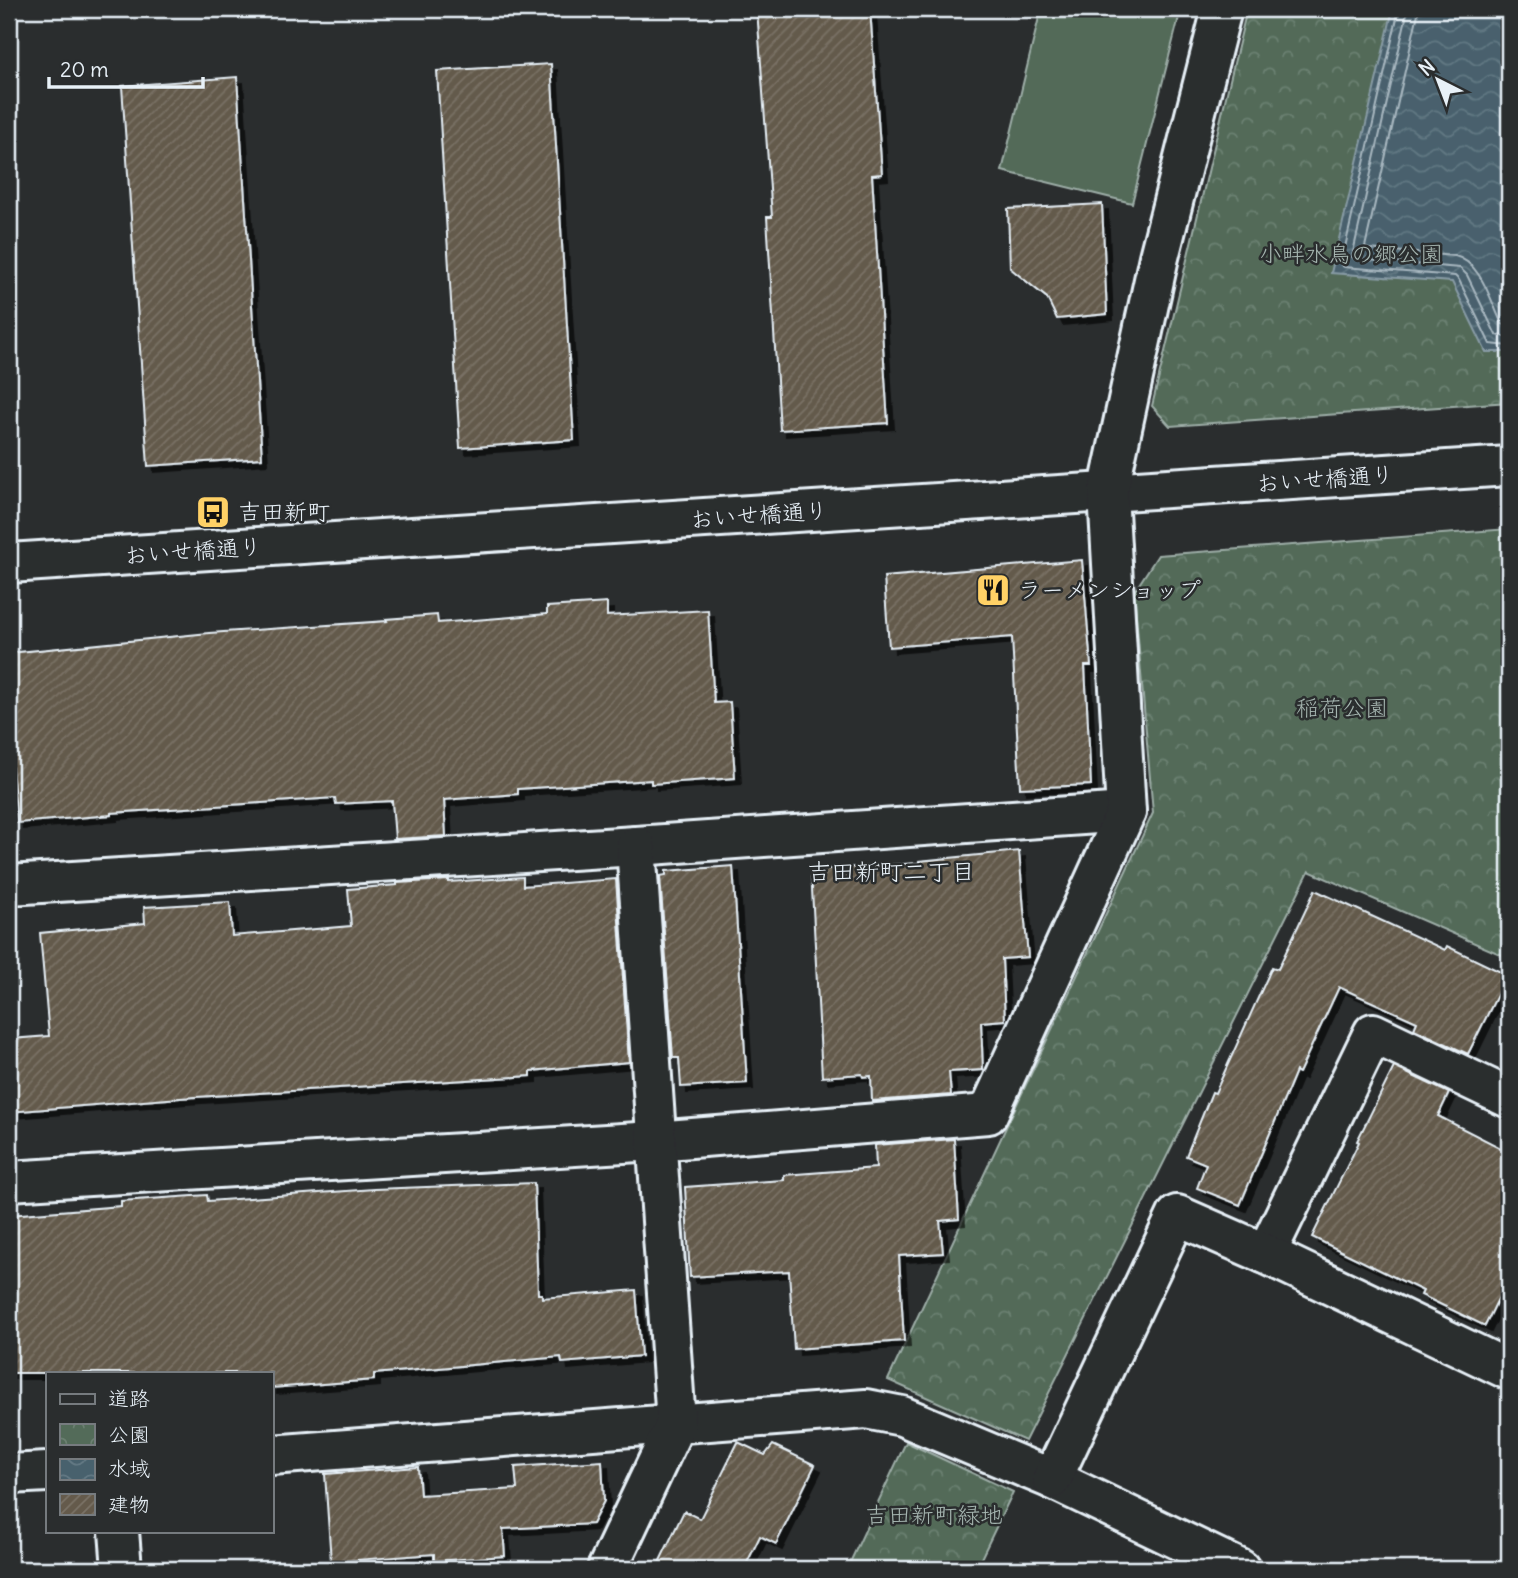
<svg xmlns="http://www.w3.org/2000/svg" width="1518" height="1578" viewBox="0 0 1518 1578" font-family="Delius,'Klee One',sans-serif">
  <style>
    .park { fill: url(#park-crowns); stroke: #9eaea8; stroke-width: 2 }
    .pitch { fill: #536b59; stroke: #9eaea8; stroke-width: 2 }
    .water { fill: url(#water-waves); stroke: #889ba5; stroke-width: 2 }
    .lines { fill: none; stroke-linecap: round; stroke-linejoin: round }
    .shore { stroke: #a8b7c0; stroke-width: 2 }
    .building { fill: url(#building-hatch); stroke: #e8f1f8; stroke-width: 2; filter: url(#shadow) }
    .minor-casing { stroke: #e8f1f8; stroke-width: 44 }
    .minor { stroke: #2a2d2e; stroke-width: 38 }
    .labels { text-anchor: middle; stroke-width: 5; stroke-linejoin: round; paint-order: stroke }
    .park-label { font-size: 23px; fill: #a5b5b0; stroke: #2a2d2e }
    .street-label { font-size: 23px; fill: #e8f1f8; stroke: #2a2d2e }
    .poi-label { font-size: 23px; fill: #e8f1f8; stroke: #2a2d2e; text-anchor: start }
    .neighbourhood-label { font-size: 24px; fill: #e8f1f8; stroke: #2a2d2e }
  </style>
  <defs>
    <pattern id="park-crowns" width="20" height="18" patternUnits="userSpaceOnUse" patternTransform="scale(1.75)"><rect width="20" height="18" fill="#536b59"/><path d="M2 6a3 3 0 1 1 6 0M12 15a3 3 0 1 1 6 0" fill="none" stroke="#6c8172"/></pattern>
    <pattern id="water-waves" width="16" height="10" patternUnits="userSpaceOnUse" patternTransform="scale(1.75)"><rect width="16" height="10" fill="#48616d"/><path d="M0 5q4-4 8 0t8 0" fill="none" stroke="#627883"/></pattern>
    <pattern id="building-hatch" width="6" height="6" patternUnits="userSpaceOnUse" patternTransform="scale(1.75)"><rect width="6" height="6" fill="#645a4b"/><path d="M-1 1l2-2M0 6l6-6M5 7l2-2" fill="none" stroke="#7a7266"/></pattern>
    <filter id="shadow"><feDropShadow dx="6" dy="6" stdDeviation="0" flood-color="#0009"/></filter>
  </defs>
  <rect width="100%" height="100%" fill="#2a2d2e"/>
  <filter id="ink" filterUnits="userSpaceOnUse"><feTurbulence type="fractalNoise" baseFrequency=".0143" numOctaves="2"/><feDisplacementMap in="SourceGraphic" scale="14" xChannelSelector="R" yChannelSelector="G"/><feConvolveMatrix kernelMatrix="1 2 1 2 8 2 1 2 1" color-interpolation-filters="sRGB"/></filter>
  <g filter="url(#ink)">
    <g class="park">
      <polygon points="1247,9 1509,9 1509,402 1170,426 1152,406"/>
      <polygon points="1509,529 1509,958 1309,871 1025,1441 888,1380 1153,813 1134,592 1158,555"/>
      <polygon points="906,1442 1013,1492 976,1569 847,1569"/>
    </g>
    <polygon class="pitch" points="1041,9 1181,9 1132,203 1002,171"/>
    <polygon class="water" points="1393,9 1509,9 1509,352 1486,352 1452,282 1331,273"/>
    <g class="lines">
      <g class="shore">
        <polyline points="1399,9 1341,265 1344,267 1455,276 1459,280 1490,344 1509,346"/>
        <polyline points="1408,9 1352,257 1355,259 1460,268 1467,275 1496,335 1509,337"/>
        <path d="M1419 9 1365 247 1368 249 1455 256C1481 262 1491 302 1502 324L1509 326"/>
      </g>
    </g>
    <g class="building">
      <polygon points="757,9 870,9 882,174 872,175 888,423 780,430 767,217 772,217"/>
      <polygon points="551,64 574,440 460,448 437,71"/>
      <polygon points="237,77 262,458 148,466 122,86"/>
      <polygon points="1102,204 1107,314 1057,319 1047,298 1010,268 1008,209"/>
      <polygon points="1082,560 1091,666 1085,666 1091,785 1020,788 1012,637 889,647 884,577"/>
      <polygon points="607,603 607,616 708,610 714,703 730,702 735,778 651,784 651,780 518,789 518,794 444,800 446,836 395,839 392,801 336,804 335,798 111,813 111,815 17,823 11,755 15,754 9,686 9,653 209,633 387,621 386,619 437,615 438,623 547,614 547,607"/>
      <polygon points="1019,851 1028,957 1002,959 1005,1020 981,1022 983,1070 949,1072 951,1095 872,1101 871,1076 863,1077 862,1074 822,1077 811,870 919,863 919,861"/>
      <polygon points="733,866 747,1083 681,1087 679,1058 673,1058 660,876 666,875 666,871"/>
      <polygon points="523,877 523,886 616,879 629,1062 531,1071 531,1076 180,1098 9,1112 9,1060 13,1060 11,1039 49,1036 40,933 145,923 144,907 230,902 232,936 351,926 348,889 397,885 397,883 449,880 449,882"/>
      <polygon points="1315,890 1445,950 1447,946 1507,975 1468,1054 1414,1029 1417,1022 1339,987 1299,1073 1296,1071 1240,1205 1197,1188 1206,1164 1186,1156 1212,1092 1215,1093 1272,967 1278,969"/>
      <polygon points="1394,1067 1449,1093 1438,1116 1509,1152 1509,1276 1485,1326 1421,1295 1423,1291 1312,1237 1359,1142 1357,1141"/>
      <polygon points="954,1139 959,1219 940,1221 943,1253 899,1256 904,1341 794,1349 789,1271 690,1277 685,1187 784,1180 784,1175 876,1168 875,1145"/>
      <polygon points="534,1183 538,1294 542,1294 542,1298 636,1290 641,1356 562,1363 561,1357 461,1366 374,1374 374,1380 271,1388 271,1373 9,1373 9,1215 121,1206 121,1201 207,1195 208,1201 374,1189"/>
      <polygon points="738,1442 765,1455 773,1445 815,1465 776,1544 760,1536 744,1569 656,1569 684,1511 700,1519"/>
      <polygon points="602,1461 604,1501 592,1524 503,1529 505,1556 434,1561 434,1554 331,1562 325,1474 418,1467 420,1495 517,1489 515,1467"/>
    </g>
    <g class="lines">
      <g class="minor-casing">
        <g id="minor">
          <polyline points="9,563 1509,466"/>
          <polyline points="9,885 636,846 1126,812"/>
          <polyline points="9,1181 655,1141 988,1114 1126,812 1108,493 1159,257 1222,9"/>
          <polyline points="1266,1254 1373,1033 1509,1098"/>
          <polyline points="271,1455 866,1409 902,1416 1052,1479 1240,1569"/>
          <polyline points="9,1474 47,1472"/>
          <polyline points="1052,1479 1177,1215 1266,1254 1509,1370"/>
          <polyline points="119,1531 122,1569"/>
          <polyline points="607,1569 676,1423 636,846"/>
        </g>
      </g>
      <use href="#minor" class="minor"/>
    </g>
  </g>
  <defs>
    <g id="bus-square" transform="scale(1.75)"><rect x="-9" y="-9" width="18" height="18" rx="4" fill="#ffd166" stroke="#2a2d2e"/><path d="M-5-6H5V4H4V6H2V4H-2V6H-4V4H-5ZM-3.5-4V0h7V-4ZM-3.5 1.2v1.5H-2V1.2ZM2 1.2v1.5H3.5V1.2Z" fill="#111"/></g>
    <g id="restaurant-square" transform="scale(1.75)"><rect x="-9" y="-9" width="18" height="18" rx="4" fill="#ffd166" stroke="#2a2d2e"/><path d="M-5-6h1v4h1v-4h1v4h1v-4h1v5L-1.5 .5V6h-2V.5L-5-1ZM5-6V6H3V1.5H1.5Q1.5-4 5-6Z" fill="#111"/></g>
  </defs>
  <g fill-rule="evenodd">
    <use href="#bus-square" x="213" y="512"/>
    <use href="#restaurant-square" x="993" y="590"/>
  </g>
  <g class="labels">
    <g class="park-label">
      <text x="1351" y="262">小畔水鳥の郷公園</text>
      <text x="1342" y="716">稲荷公園</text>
      <text x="934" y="1523">吉田新町緑地</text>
    </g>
    <g class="street-label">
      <text transform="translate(1325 479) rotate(-4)" y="8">おいせ橋通り</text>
      <text transform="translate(759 515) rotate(-4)" y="8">おいせ橋通り</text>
      <text transform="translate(193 551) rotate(-4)" y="8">おいせ橋通り</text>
    </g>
    <g class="poi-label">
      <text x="238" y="520">吉田新町</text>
      <text x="1018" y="598">ラーメンショップ</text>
    </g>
    <g class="neighbourhood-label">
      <text x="891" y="880">吉田新町二丁目</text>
    </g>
  </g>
  <rect width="1518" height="1578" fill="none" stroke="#2a2d2e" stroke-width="35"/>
  <rect x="18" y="18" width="1483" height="1543" fill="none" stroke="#e8f1f8" stroke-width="2.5" filter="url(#ink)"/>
  <rect x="46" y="1372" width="228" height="161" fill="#2a2d2e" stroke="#767b7f" stroke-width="2"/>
  <rect x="60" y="1394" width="35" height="10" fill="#2a2d2e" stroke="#767b7f" stroke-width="2"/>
  <text x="108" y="1406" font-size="21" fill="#e8f1f8">道路</text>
  <rect x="60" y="1424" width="35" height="21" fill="url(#park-crowns)" stroke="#767b7f" stroke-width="2"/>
  <text x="108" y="1442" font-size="21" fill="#e8f1f8">公園</text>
  <rect x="60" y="1459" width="35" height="21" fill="url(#water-waves)" stroke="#767b7f" stroke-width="2"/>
  <text x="108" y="1476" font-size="21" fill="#e8f1f8">水域</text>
  <rect x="60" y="1494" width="35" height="21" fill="url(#building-hatch)" stroke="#767b7f" stroke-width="2"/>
  <text x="108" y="1512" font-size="21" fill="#e8f1f8">建物</text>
  <g transform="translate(1438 80) rotate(318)" stroke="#2a2d2e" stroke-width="5" paint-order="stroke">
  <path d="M0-5L12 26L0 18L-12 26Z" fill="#e8f1f8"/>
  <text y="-10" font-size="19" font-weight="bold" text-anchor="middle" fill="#e8f1f8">N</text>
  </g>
  <path d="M49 77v10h154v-10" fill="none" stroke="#e8f1f8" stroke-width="3.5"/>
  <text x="60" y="77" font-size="21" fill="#e8f1f8" stroke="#2a2d2e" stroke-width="5" paint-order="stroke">20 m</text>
</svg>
